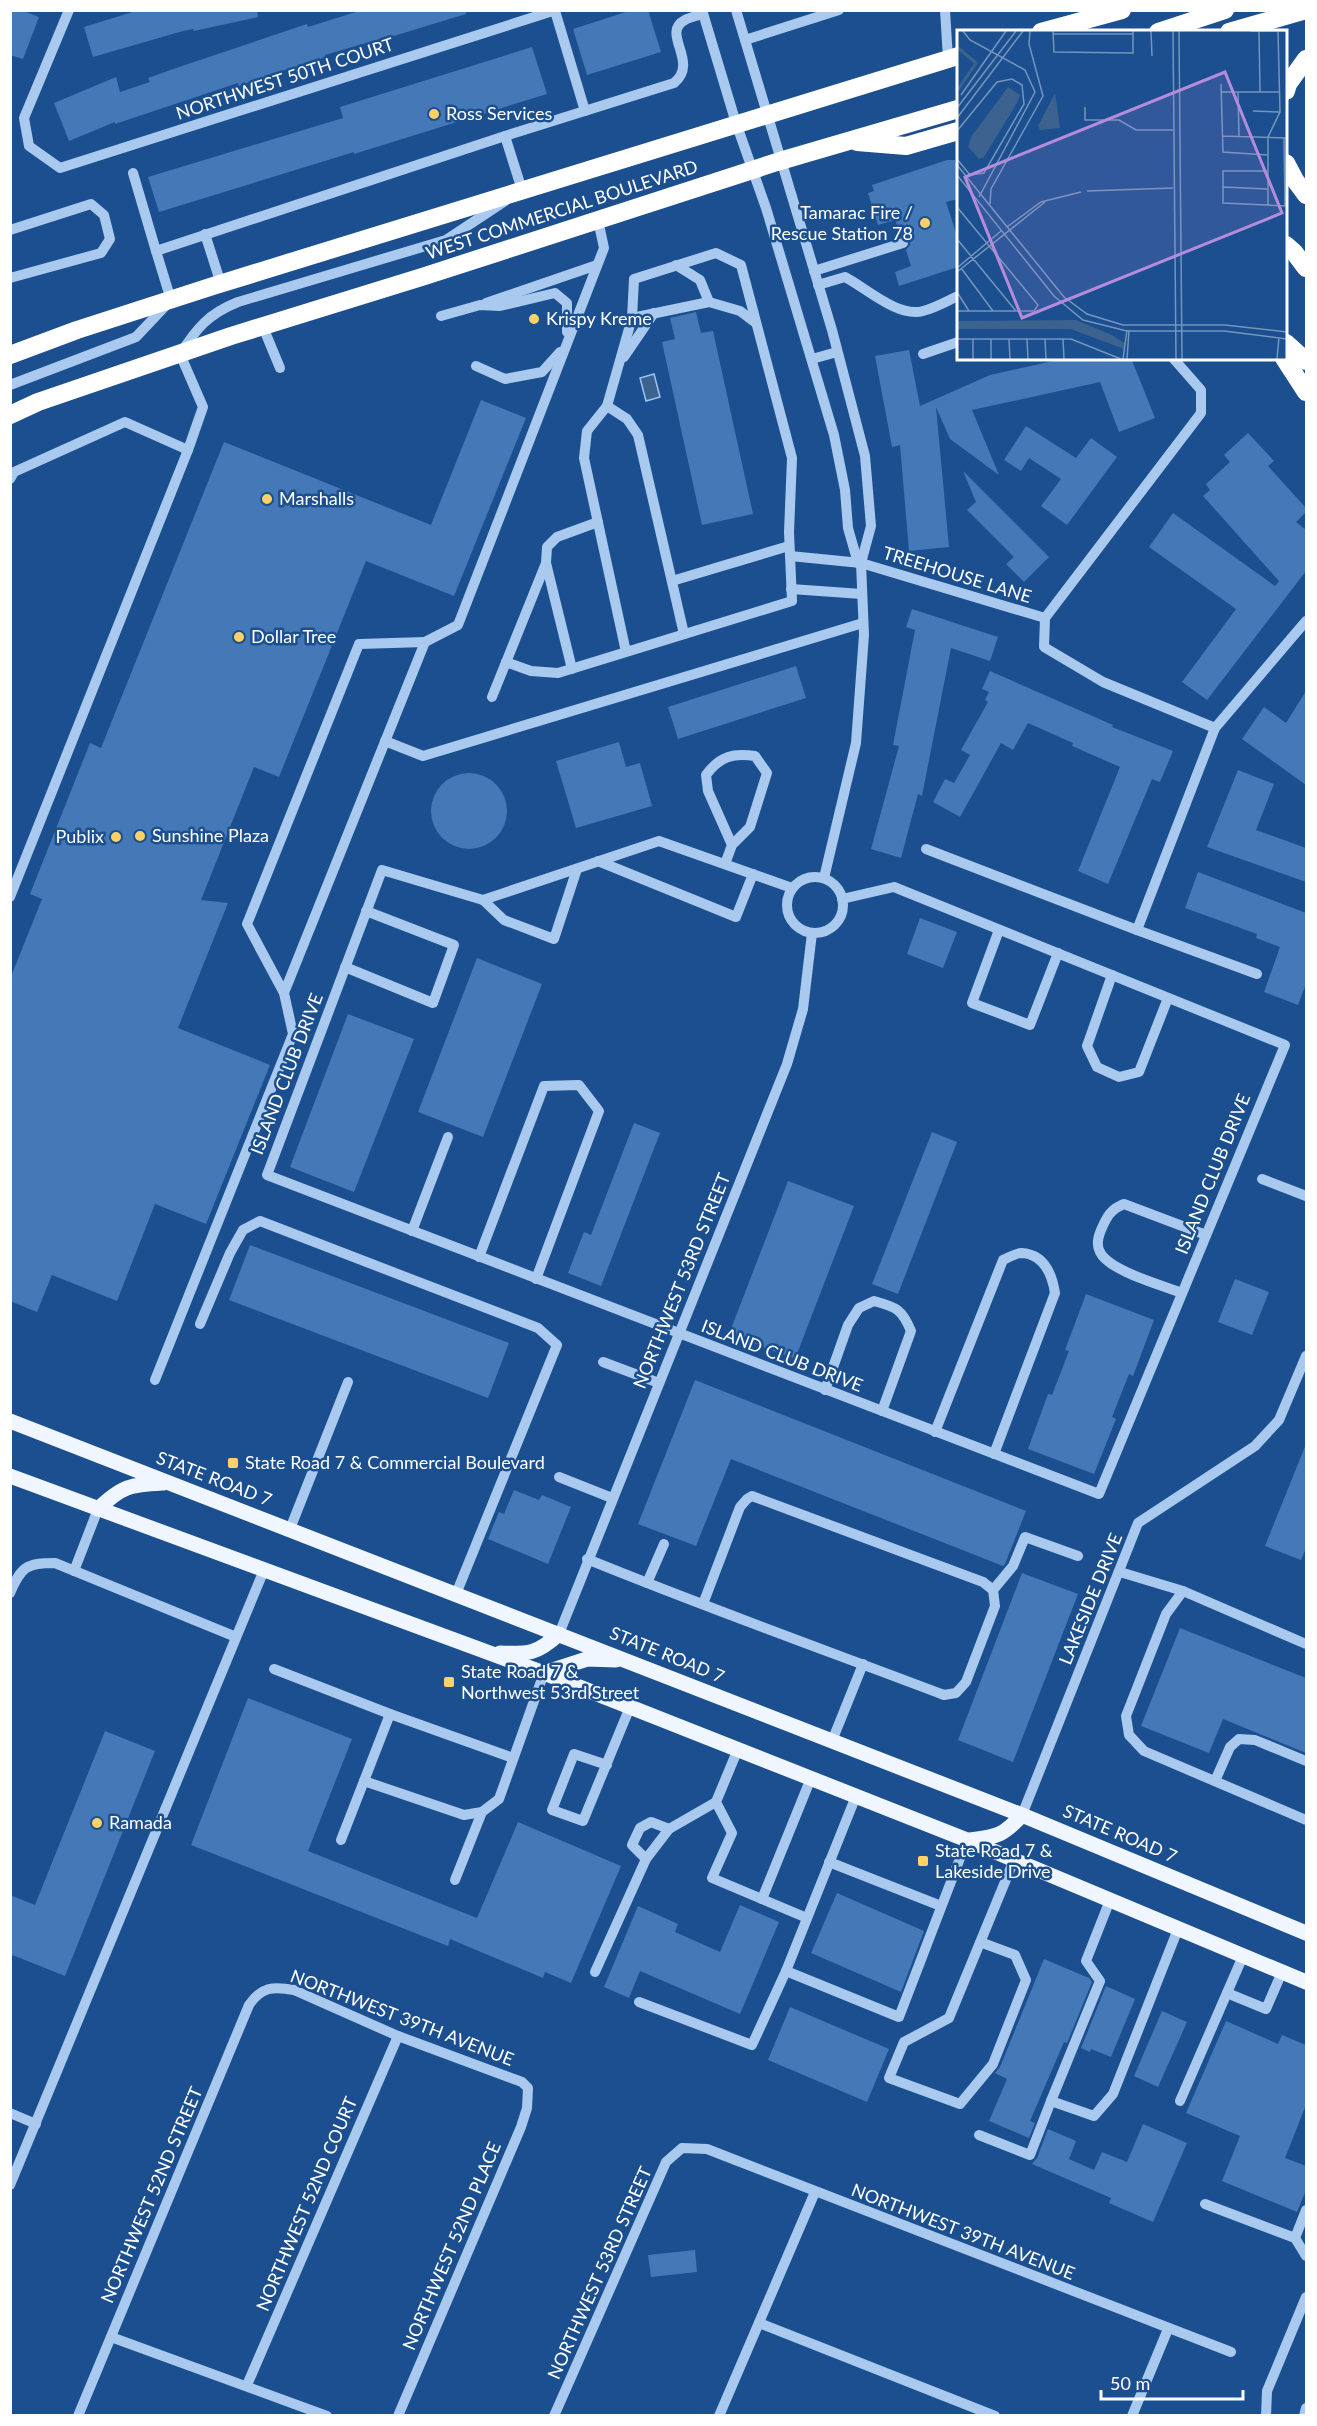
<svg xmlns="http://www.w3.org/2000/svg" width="1317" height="2426" viewBox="0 0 1317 2426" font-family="Lato,sans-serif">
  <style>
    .water { fill: #3c6290; stroke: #9cc4f0; stroke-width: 1.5 }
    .building { fill: #4478b7 }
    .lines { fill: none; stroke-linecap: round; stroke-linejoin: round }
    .minor { stroke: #a9c9ee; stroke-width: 10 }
    .major { stroke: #f0f6ff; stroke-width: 15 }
    .highway { stroke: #fff; stroke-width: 18 }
    .poi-dot { fill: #ffd166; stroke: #1b4f8f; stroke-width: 2 }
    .labels { text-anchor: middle; stroke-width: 5; stroke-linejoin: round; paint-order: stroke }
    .street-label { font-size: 18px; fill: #fff; stroke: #1b4f8f }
    .poi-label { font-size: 18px; fill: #fff; stroke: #1b4f8f; text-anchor: start }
    .inset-river { fill: none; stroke: #3c6290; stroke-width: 3 }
    .inset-road { fill: none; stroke: #7695bc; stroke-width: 1.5 }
    .view { fill: #b68bdc; fill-opacity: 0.15; stroke: #b68bdc; stroke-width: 3 }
    .inset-edge { fill: none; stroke: #fff; stroke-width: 3 }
  </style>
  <rect width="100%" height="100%" fill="#1b4f8f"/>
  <polygon class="water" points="654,374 660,397 646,401 640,378"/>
  <g class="building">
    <polygon points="10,10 21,10 39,17 23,59 10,55"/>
    <polygon points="139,10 257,10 258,17 194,31 193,29 183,31 93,57 84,27"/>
    <polygon points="362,10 465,10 466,14 374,42 373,41 325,55 326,57 291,69 290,68 239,86 238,83 115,124 115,122 69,141 54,103 116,77 120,92 150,82 148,78 176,68 307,24 308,27"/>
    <polygon points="632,10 648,10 661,52 587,75 573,29"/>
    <polygon points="532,47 547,94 354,154 354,152 159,212 148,177 343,118 340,107"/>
    <polygon points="947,160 955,160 958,170 958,199 946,202 958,239 958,267 899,286 895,272 911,266 906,250 910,245 910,240 905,236 901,236 895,220 878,225 868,193 874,191 872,185"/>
    <polygon points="696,312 701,333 713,331 753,514 702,525 662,342 675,339 670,318"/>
    <polygon points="909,350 920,406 990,375 1066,358 1131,358 1155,418 1119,432 1100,382 972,410 999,475 950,439 936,407 949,547 909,551 900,445 892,447 875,356"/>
    <polygon points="481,400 526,418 454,596 366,561 279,777 254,767 201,900 228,903 178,1028 270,1065 206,1224 155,1204 117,1301 52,1275 37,1312 10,1301 10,979 42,899 30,894 90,743 101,748 224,442 431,525"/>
    <polygon points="1026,426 1076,458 1091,438 1117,457 1067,525 1041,506 1061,479 1029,458 1021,471 1004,460"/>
    <polygon points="1248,433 1274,461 1268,466 1306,508 1306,512 1296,522 1306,530 1306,571 1207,700 1182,682 1236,609 1149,547 1173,513 1275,586 1279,581 1203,496 1210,490 1206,484 1230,462 1224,455"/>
    <polygon points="963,471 1049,557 1024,582 1006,564 1014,557 967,510 976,502"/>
    <polygon points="912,609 998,637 990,661 951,648 922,796 918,794 901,858 871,849 899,746 893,745 915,630 906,627"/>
    <polygon points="796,666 806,698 678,739 668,707"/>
    <polygon points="990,671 1113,725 1112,727 1173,751 1160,782 1152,779 1108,884 1078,871 1120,767 1072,746 1073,743 1028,723 1013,750 1001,743 960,817 933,802 945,779 954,783 970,755 961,750 988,702 985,700 989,692 982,689"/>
    <polygon points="1306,691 1306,785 1242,739 1264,707 1286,723"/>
    <polygon points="619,742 626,767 640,763 652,806 576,828 556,761"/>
    <polygon points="1238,770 1274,784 1256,830 1306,848 1306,882 1207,847"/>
    <circle cx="469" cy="811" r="38"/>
    <polygon points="1198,872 1306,913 1306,984 1298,1005 1264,992 1280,947 1256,938 1257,934 1185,908"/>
    <polygon points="920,918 957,932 943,968 907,954"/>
    <polygon points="477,958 542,984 483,1137 418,1112"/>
    <polygon points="348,1014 414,1039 354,1192 290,1167"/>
    <polygon points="634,1123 660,1133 601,1286 568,1273 584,1232 591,1235"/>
    <polygon points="932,1132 957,1142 898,1294 872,1284"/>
    <polygon points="788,1181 854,1206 795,1359 729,1334"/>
    <polygon points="250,1245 509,1343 488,1398 229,1300"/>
    <polygon points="1235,1279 1269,1292 1252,1335 1218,1322"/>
    <polygon points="1086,1294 1154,1320 1133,1376 1129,1374 1112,1417 1116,1419 1094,1474 1028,1449 1048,1394 1052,1395 1069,1351 1065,1350"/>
    <polygon points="695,1380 1026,1511 1005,1564 1003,1566 731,1459 696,1546 638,1524"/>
    <polygon points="1306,1444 1306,1548 1301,1560 1265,1546"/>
    <polygon points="514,1490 539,1500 542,1495 571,1507 548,1564 488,1539 499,1512 504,1514"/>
    <polygon points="1022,1573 1078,1594 1013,1762 958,1740"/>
    <polygon points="1180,1628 1306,1678 1306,1753 1223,1719 1209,1753 1141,1726"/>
    <polygon points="248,1698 352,1739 308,1851 477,1918 518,1822 621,1866 571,1983 545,1972 543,1978 450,1939 448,1946 191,1845"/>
    <polygon points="105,1731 155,1751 65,1976 10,1954 10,1895 35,1905"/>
    <polygon points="837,1893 924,1931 901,1992 811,1953"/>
    <polygon points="740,1905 779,1922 740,2014 640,1971 629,1998 604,1987 638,1906 678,1924 675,1932 720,1952"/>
    <polygon points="1044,1959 1089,1978 1092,1982 1067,2043 1064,2042 1030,2121 1035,2123 1029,2138 989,2121 1007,2079 995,2073 1000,2067"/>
    <polygon points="1106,1986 1135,1999 1111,2057 1091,2049 1090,2052 1081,2048"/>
    <polygon points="790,2007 889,2049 867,2102 768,2060"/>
    <polygon points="1162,2011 1187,2022 1158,2087 1134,2076"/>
    <polygon points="1226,2021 1278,2044 1282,2035 1306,2045 1306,2105 1285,2158 1306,2166 1306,2190 1297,2212 1222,2181 1240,2136 1186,2113"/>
    <polygon points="1143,2124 1187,2143 1153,2222 1109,2203 1111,2198 1032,2164 1037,2158 1048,2129 1076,2141 1069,2159 1094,2170 1102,2152 1127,2162"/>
    <polygon points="695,2250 697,2272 651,2277 648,2255"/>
  </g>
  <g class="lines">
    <g class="minor">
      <polyline points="69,10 24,118 29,146 60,168 556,10"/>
      <polyline points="702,10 736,123 766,208 834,435 845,490 848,528 858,563"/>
      <polyline points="736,10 832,330 865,456 871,526 861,563 864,635 856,743 824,878"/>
      <polyline points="945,10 948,59"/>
      <polyline points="555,11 585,111"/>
      <polyline points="745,40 839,10"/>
      <path d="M505 136 674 83C700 62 660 33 685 20 690 17 697 16 703 14"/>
      <polyline points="133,173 156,251"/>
      <polyline points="10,230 91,204 104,215 110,239 101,253 10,278"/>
      <polyline points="205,234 221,284"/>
      <polyline points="676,265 700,280 709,302"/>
      <polyline points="814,271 903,243"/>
      <path d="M818 285 845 277C866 288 898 318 923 311 935 308 947 301 958 296"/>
      <polyline points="486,303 597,265"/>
      <polyline points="441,316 480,305 500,306 555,293 567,303 567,332"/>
      <polyline points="632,318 709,302 740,311 756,323"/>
      <polyline points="263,327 280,368"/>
      <polyline points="923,354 958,342"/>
      <polyline points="624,357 654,313"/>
      <polyline points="812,359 837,352"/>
      <polyline points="476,366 505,379 542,372 560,352"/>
      <polyline points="10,385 136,337 171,300 156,251 505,136 522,190 518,192"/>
      <polyline points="607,406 627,419 638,435 684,634"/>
      <polyline points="10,479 14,472 125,422 188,450"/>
      <polyline points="790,556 861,563 1045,618 1044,647 1103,682 1215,728 1306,621"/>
      <polyline points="672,581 789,546"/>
      <polyline points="791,589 862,594"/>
      <polyline points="1045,618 1201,413 1201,390 1173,358"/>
      <polyline points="506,662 531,671 558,673 792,601 789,532 792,458 741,265 716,253 634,279 632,318 607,406 587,431 584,458 626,652"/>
      <polyline points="572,669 546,563 547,547 557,537 598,522"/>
      <polyline points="492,697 546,563"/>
      <polyline points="1215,728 1137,930 1257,974"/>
      <polyline points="385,741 423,756 863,623"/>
      <polyline points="926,849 1137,930"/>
      <polyline points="598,861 736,917 753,874"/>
      <path d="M725 864 732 845 750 827 767 773 755 756C733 753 720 756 706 775L708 791 732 845"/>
      <circle cx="815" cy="905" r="28"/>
      <polyline points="792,888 659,841 483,900 382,870 267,1175 1099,1494 1285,1045 894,887 842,899"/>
      <path d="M10 897 188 450 203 407 180 354C197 328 208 314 238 302L446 240 505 201"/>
      <polyline points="483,900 504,920 554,939 577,869"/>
      <polyline points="999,930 972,1003 1030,1025 1058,953"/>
      <polyline points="345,967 433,1003 454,945 366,911"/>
      <polyline points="1112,975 1087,1046 1097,1067 1119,1077 1139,1072 1168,998"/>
      <polyline points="284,993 247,924 359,644 425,642"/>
      <polyline points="1262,1179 1306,1196"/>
      <polyline points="412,1231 448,1137"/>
      <polyline points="479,1257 544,1086 579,1085 599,1111 536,1279"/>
      <path d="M1182 1293C1162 1285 1109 1271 1100 1252 1096 1245 1098 1237 1101 1230 1107 1216 1111 1209 1124 1204L1206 1235"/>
      <polyline points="200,1324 230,1253 243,1230 260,1221 538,1328 557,1345 456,1594"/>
      <polyline points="603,1362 659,1383"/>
      <polyline points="155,1380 293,1034 284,993 425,642 458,625 604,248 598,220"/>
      <path d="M825 1390 848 1325 859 1308 874 1301C896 1307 902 1309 911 1331L882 1411"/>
      <path d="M935 1432 1003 1260C1008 1258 1016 1253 1021 1253 1044 1254 1052 1274 1055 1293L994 1454"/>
      <polyline points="559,1477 612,1498"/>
      <polyline points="290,1529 348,1382"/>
      <path d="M587 1559C705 1607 825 1650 944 1695L956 1693 966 1682 995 1606 993 1590 983 1582 752 1496 747 1499 740 1507 703 1604"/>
      <polyline points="74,1571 98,1509"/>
      <polyline points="1120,1572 1183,1591"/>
      <polyline points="647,1583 664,1544"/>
      <polyline points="993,1590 1013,1566 1025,1537 1078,1556"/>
      <path d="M10 1593C21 1567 26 1563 55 1563L236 1637"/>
      <polyline points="559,1634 787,1064 803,1009 812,933"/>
      <polyline points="1306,1644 1183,1591 1166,1614 1126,1716 1129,1735 1144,1751 1306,1820"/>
      <polyline points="274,1669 390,1714"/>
      <polyline points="832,1741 863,1664"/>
      <polyline points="738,1749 716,1802 732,1833 712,1878 807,1918"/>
      <polyline points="513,1758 390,1714 364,1781 464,1815 482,1812 499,1799 544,1673"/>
      <polyline points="607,1765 574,1754 552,1810 583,1821 630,1707"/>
      <polyline points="1215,1781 1230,1747 1239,1739 1255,1740 1306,1761"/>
      <polyline points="856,1796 786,1971 899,2017 967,1840"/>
      <polyline points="1022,1815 1138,1523 1255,1446 1279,1420 1306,1356"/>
      <polyline points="341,1840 364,1781"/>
      <polyline points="646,1859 632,1845 640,1828 651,1822 669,1829"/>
      <polyline points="829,1862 941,1906"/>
      <polyline points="455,1880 482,1812"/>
      <polyline points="762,1899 811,1778"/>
      <polyline points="1110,1900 1086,1961 1100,1981 1051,2101 1094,2116 1113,2094 1178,1929"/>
      <polyline points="980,1942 1015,1955 1026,1980 993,2064 960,2104 889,2078 904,2042 949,2018 1014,1860"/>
      <polyline points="595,1972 646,1859 669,1829 716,1802"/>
      <polyline points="1227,1993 1266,2009 1282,1972"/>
      <polyline points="639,2002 752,2045 786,1971"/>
      <polyline points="1180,2101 1243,1956"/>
      <polyline points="10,2113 36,2124"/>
      <polyline points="979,2135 1030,2155 1051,2101"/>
      <polyline points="10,2185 264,1570"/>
      <polyline points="1205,2204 1295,2238 1306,2210"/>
      <polyline points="1295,2238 1306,2256"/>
      <polyline points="759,2323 995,2416"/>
      <polyline points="111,2337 327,2416"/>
      <polyline points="247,2385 398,2036"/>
      <path d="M78 2416 249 2005C261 1987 273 1986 294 1990L398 2036 522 2082 528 2088 527 2108 521 2127 398 2416"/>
      <polyline points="554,2416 666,2162 682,2148 707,2149 1231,2352"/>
      <polyline points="719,2416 815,2192"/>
      <polyline points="1132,2416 1168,2329"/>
      <polyline points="1266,2416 1267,2391 1306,2297"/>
      <polyline points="1304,2416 1306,2408"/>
    </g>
    <g class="major">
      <polyline points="10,1421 1022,1815 1306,1933"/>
      <polyline points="10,1476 544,1673 967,1840 1306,1982"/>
      <path d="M98 1509C123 1485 130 1485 164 1483"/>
      <path d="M500 1653C529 1654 537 1654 559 1634"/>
      <polyline points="544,1673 587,1659 616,1660"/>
      <path d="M970 1840C997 1837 1004 1835 1022 1815"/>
    </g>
    <g class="highway">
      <polyline points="1041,32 1122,10"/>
      <polyline points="1158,32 1225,10"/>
      <polyline points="1229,32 1306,10"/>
      <polyline points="1286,91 1288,84 1306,59"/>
      <polyline points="857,142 906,146 958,131"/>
      <polyline points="1286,163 1295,180 1306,195"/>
      <polyline points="1286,245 1294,252 1306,268"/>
      <polyline points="1286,343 1306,361"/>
      <polyline points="10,355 77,330 213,286 958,56"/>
      <polyline points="1284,358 1306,392"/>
      <polyline points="10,415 38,402 231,336 425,276 780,161 958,109"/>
    </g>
  </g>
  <g class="poi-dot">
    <circle cx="434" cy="114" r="6"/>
    <circle cx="925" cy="223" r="6"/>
    <circle cx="534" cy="319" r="6"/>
    <circle cx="267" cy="499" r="6"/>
    <circle cx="239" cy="637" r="6"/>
    <circle cx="140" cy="836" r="6"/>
    <circle cx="116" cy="837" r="6"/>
    <rect x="227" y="1457" width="12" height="12" rx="3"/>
    <rect x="443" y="1676" width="12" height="12" rx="3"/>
    <circle cx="97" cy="1823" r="6"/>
    <rect x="917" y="1855" width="12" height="12" rx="3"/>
  </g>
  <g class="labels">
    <g class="street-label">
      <text transform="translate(285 79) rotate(-18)" y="6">NORTHWEST 50TH COURT</text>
      <text transform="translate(562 210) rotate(-18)" y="6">WEST COMMERCIAL BOULEVARD</text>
      <text transform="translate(957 575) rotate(17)" y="6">TREEHOUSE LANE</text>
      <text transform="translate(287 1074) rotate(-69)" y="6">ISLAND CLUB DRIVE</text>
      <text transform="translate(1213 1174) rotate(-68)" y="6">ISLAND CLUB DRIVE</text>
      <text transform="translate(682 1281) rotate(-68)" y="6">NORTHWEST 53RD STREET</text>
      <text transform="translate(782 1356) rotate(21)" y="6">ISLAND CLUB DRIVE</text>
      <text transform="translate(214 1479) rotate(21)" y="6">STATE ROAD 7</text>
      <text transform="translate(1091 1599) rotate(-68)" y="6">LAKESIDE DRIVE</text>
      <text transform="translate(667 1655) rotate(22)" y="6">STATE ROAD 7</text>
      <text transform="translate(1120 1834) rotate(23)" y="6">STATE ROAD 7</text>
      <text transform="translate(402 2018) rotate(21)" y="6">NORTHWEST 39TH AVENUE</text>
      <text transform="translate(152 2195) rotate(-67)" y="6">NORTHWEST 52ND STREET</text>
      <text transform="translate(307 2204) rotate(-67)" y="6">NORTHWEST 52ND COURT</text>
      <text transform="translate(963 2232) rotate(21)" y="6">NORTHWEST 39TH AVENUE</text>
      <text transform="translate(452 2246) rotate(-67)" y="6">NORTHWEST 52ND PLACE</text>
      <text transform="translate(600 2273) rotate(-66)" y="6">NORTHWEST 53RD STREET</text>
    </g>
    <g class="poi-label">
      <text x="446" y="120">Ross Services</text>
      <text x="913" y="219" text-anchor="end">Tamarac Fire /<tspan x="913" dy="21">Rescue Station 78</tspan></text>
      <text x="546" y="325">Krispy Kreme</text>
      <text x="279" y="505">Marshalls</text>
      <text x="251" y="643">Dollar Tree</text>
      <text x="152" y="842">Sunshine Plaza</text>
      <text x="104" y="843" text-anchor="end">Publix</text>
      <text x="245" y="1469">State Road 7 &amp; Commercial Boulevard</text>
      <text x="461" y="1678">State Road 7 &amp;<tspan x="461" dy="21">Northwest 53rd Street</tspan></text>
      <text x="109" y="1829">Ramada</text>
      <text x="935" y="1857">State Road 7 &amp;<tspan x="935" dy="21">Lakeside Drive</tspan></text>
    </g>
  </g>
  <g transform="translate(957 30)">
    <rect width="330" height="330" fill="#1b4f8f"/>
    <path d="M51 57 63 65 60 73 27 127 22 129 11 117 14 107ZM98 63 103 98 83 100 81 96ZM119 290 155 305 167 313V319L114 299H0V291Z" fill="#3c6290"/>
    <path class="inset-river" d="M0 17 19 33 0 61"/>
    <path class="inset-road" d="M6 1 13 10 68 40 78 62 22 167M96 1 97 22 176 23V1M194 1 195 26M216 1 219 329M222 1 225 329M293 1H330M302 1 303 62M96 4H176M264 54 266 122 310 125M264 62H323M281 62 282 106M4 65 49 1M128 77V90H162L179 100H216M0 78 59 1M296 81 323 82M0 88 66 1M0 101 40 52 55 49 65 55 67 74 27 143 13 145 0 129M265 106 330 108M327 108 328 175M0 135 107 267 130 284 166 295H268L330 302M310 141H266V173L330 176M0 145 97 266 126 290 170 301H267L330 309M266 157 310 159M130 161 216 158M33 174 34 159 86 66 72 14 73 1M311 175V107L323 82 321 1M0 177 81 275 77 281H0M50 197 84 172 124 162M0 209 59 281M0 238 44 201M4 238 36 281M0 242 88 172M0 262 12 281M0 309H114L164 329M16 309V329M34 309V329M52 309 53 329M70 309 71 329M88 309 89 329M106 309 107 329M166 329 170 300M170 329 172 300M320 329 322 307"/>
    <path class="view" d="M268 42 325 183 65 288 8 147Z"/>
    <rect width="330" height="330" class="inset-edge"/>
  </g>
  <rect width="1317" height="2426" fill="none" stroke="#ffffff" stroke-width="24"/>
  <path d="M1101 2390v9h142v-9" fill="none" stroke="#ffffff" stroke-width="3"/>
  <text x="1110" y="2390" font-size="18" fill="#ffffff" stroke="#1b4f8f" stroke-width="4.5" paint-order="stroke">50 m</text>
</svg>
